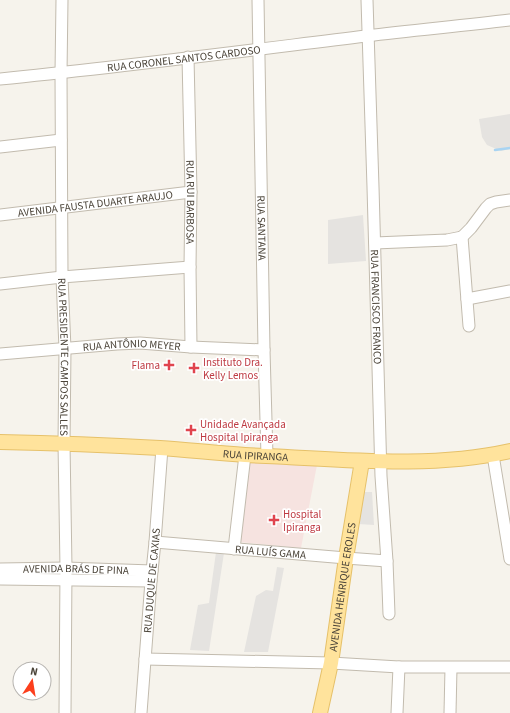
<svg xmlns="http://www.w3.org/2000/svg" width="510" height="713" viewBox="0 0 510 713" font-family="'Source Sans 3',sans-serif">
  <style>
    .medical { fill: #f6e3e0 }
    .parking { fill: #e5e3e0 }
    .lines { fill: none; stroke-linecap: round; stroke-linejoin: round }
    .stream { stroke: #a9d4f2; stroke-width: 2.5 }
    .minor-casing { stroke: #c2bbae; stroke-width: 13 }
    .major-casing { stroke: #e6c16a; stroke-width: 16 }
    .minor { stroke: #fff; stroke-width: 11 }
    .major { stroke: #ffe39c; stroke-width: 14 }
    .health-dot { fill: #e0444e; stroke: #fff; stroke-width: 1.5 }
    .labels { text-anchor: middle; stroke-width: 3.5; stroke-linejoin: round; paint-order: stroke }
    .street-label { font-size: 11px; fill: #4b4439; stroke: #fff }
    .health-label { font-size: 11px; fill: #be3a42; stroke: #fff; text-anchor: start }
  </style>
  <rect width="100%" height="100%" fill="#f6f3ec"/>
  <polygon class="medical" points="248,461 317,465 301,548 239,542"/>
  <g class="parking">
    <polygon points="510,114 510,149 501,151 487,145 482,137 479,119"/>
    <polygon points="363,215 366,261 328,264 328,220"/>
    <polygon points="363,492 372,492 374,525 358,524"/>
    <polygon points="216,552 224,553 209,651 190,650 198,605 209,603"/>
    <polygon points="277,567 284,568 268,652 244,652 256,596 266,590 273,591"/>
  </g>
  <g class="lines">
    <polyline class="stream" points="495,150 510,148"/>
    <g class="minor-casing">
      <g id="minor">
        <path id="s1" d="M62 0 61 73 62 277 65 349 64 443 66 568 65 713"/>
        <path id="s2" d="M258 0 264 350 267 456"/>
        <path id="s3" d="M367 0 373 187 381 476 387 561 389 614"/>
        <path id="s4" d="M188 57 191 192 190 267 191 347"/>
        <path id="s5" d="M0 79C122 67 244 51 366 36 414 30 462 26 510 20"/>
        <polyline points="0,147 61,140"/>
        <path id="s6" d="M0 215 191 192"/>
        <polyline points="462,237 469,326"/>
        <polyline points="462,237 471,228 486,208 490,204 496,202 510,200"/>
        <polyline points="375,243 447,240 462,237"/>
        <polyline points="0,284 62,277 190,267"/>
        <polyline points="467,299 510,291"/>
        <path id="s7" d="M0 354 117 344 140 343 191 347 264 350"/>
        <polyline points="493,455 510,559"/>
        <path id="s8" d="M155 542 346 558 387 561"/>
        <polyline points="234,549 245,455"/>
        <path id="s9" d="M0 569 66 568 152 571"/>
        <polyline points="0,579 151,581"/>
        <polyline points="145,659 331,663 399,667 510,667"/>
        <path id="s10" d="M141 713 151 581 155 542 162 448"/>
        <polyline points="397,713 399,667"/>
        <polyline points="450,713 451,668"/>
      </g>
    </g>
    <g class="major-casing">
      <g id="major">
        <path id="s11" d="M0 442C53 443 107 445 160 448 188 450 216 453 245 455 259 456 273 456 287 457 361 461 437 467 510 451"/>
        <path id="s12" d="M320 713 331 663 346 558 362 461"/>
      </g>
    </g>
    <use href="#minor" class="minor"/>
    <use href="#major" class="major"/>
  </g>
  <g class="health-dot">
    <path d="M167 359h4v4h4v4h-4v4h-4v-4h-4v-4h4z"/>
    <path d="M192 362h4v4h4v4h-4v4h-4v-4h-4v-4h4z"/>
    <path d="M189 424h4v4h4v4h-4v4h-4v-4h-4v-4h4z"/>
    <path d="M272 514h4v4h4v4h-4v4h-4v-4h-4v-4h4z"/>
  </g>
  <g class="labels">
    <g class="street-label">
      <text dy="4" stroke="none"><textPath href="#s5" startOffset="185">RUA CORONEL SANTOS CARDOSO</textPath></text>
      <text dy="4" stroke="none"><textPath href="#s4" startOffset="145">RUA RUI BARBOSA</textPath></text>
      <text dy="4" stroke="none"><textPath href="#s6" startOffset="96">AVENIDA FAUSTA DUARTE ARAUJO</textPath></text>
      <text dy="4" stroke="none"><textPath href="#s2" startOffset="228">RUA SANTANA</textPath></text>
      <text dy="4" stroke="none"><textPath href="#s3" startOffset="307">RUA FRANCISCO FRANCO</textPath></text>
      <text dy="4" stroke="none"><textPath href="#s7" startOffset="132">RUA ANTÔNIO MEYER</textPath></text>
      <text dy="4" stroke="none"><textPath href="#s1" startOffset="357">RUA PRESIDENTE CAMPOS SALLES</textPath></text>
      <text dy="4" stroke="none"><textPath href="#s11" startOffset="256">RUA IPIRANGA</textPath></text>
      <text dy="4" stroke="none"><textPath href="#s8" startOffset="116">RUA LUÍS GAMA</textPath></text>
      <text dy="4" stroke="none"><textPath href="#s9" startOffset="76">AVENIDA BRÁS DE PINA</textPath></text>
      <text dy="4" stroke="none"><textPath href="#s10" startOffset="133">RUA DUQUE DE CAXIAS</textPath></text>
      <text dy="4" stroke="none"><textPath href="#s12" startOffset="128">AVENIDA HENRIQUE EROLES</textPath></text>
    </g>
    <g class="health-label">
      <text x="203" y="366">Instituto Dra.<tspan x="203" dy="13">Kelly Lemos</tspan></text>
      <text x="160" y="369" text-anchor="end">Flama</text>
      <text x="200" y="428">Unidade Avançada<tspan x="200" dy="13">Hospital Ipiranga</tspan></text>
      <text x="283" y="518">Hospital<tspan x="283" dy="13">Ipiranga</tspan></text>
    </g>
  </g>
  <g transform="translate(32 681) rotate(12)"><circle r="19" fill="#ffffff" stroke="#b7b4b0"/>
  <path d="M0-3L7 15L0 10L-7 15Z" fill="#fc3f1d"/>
  <text y="-6" font-size="11" font-weight="bold" text-anchor="middle" fill="#4b4439">N</text>
  </g>
</svg>
